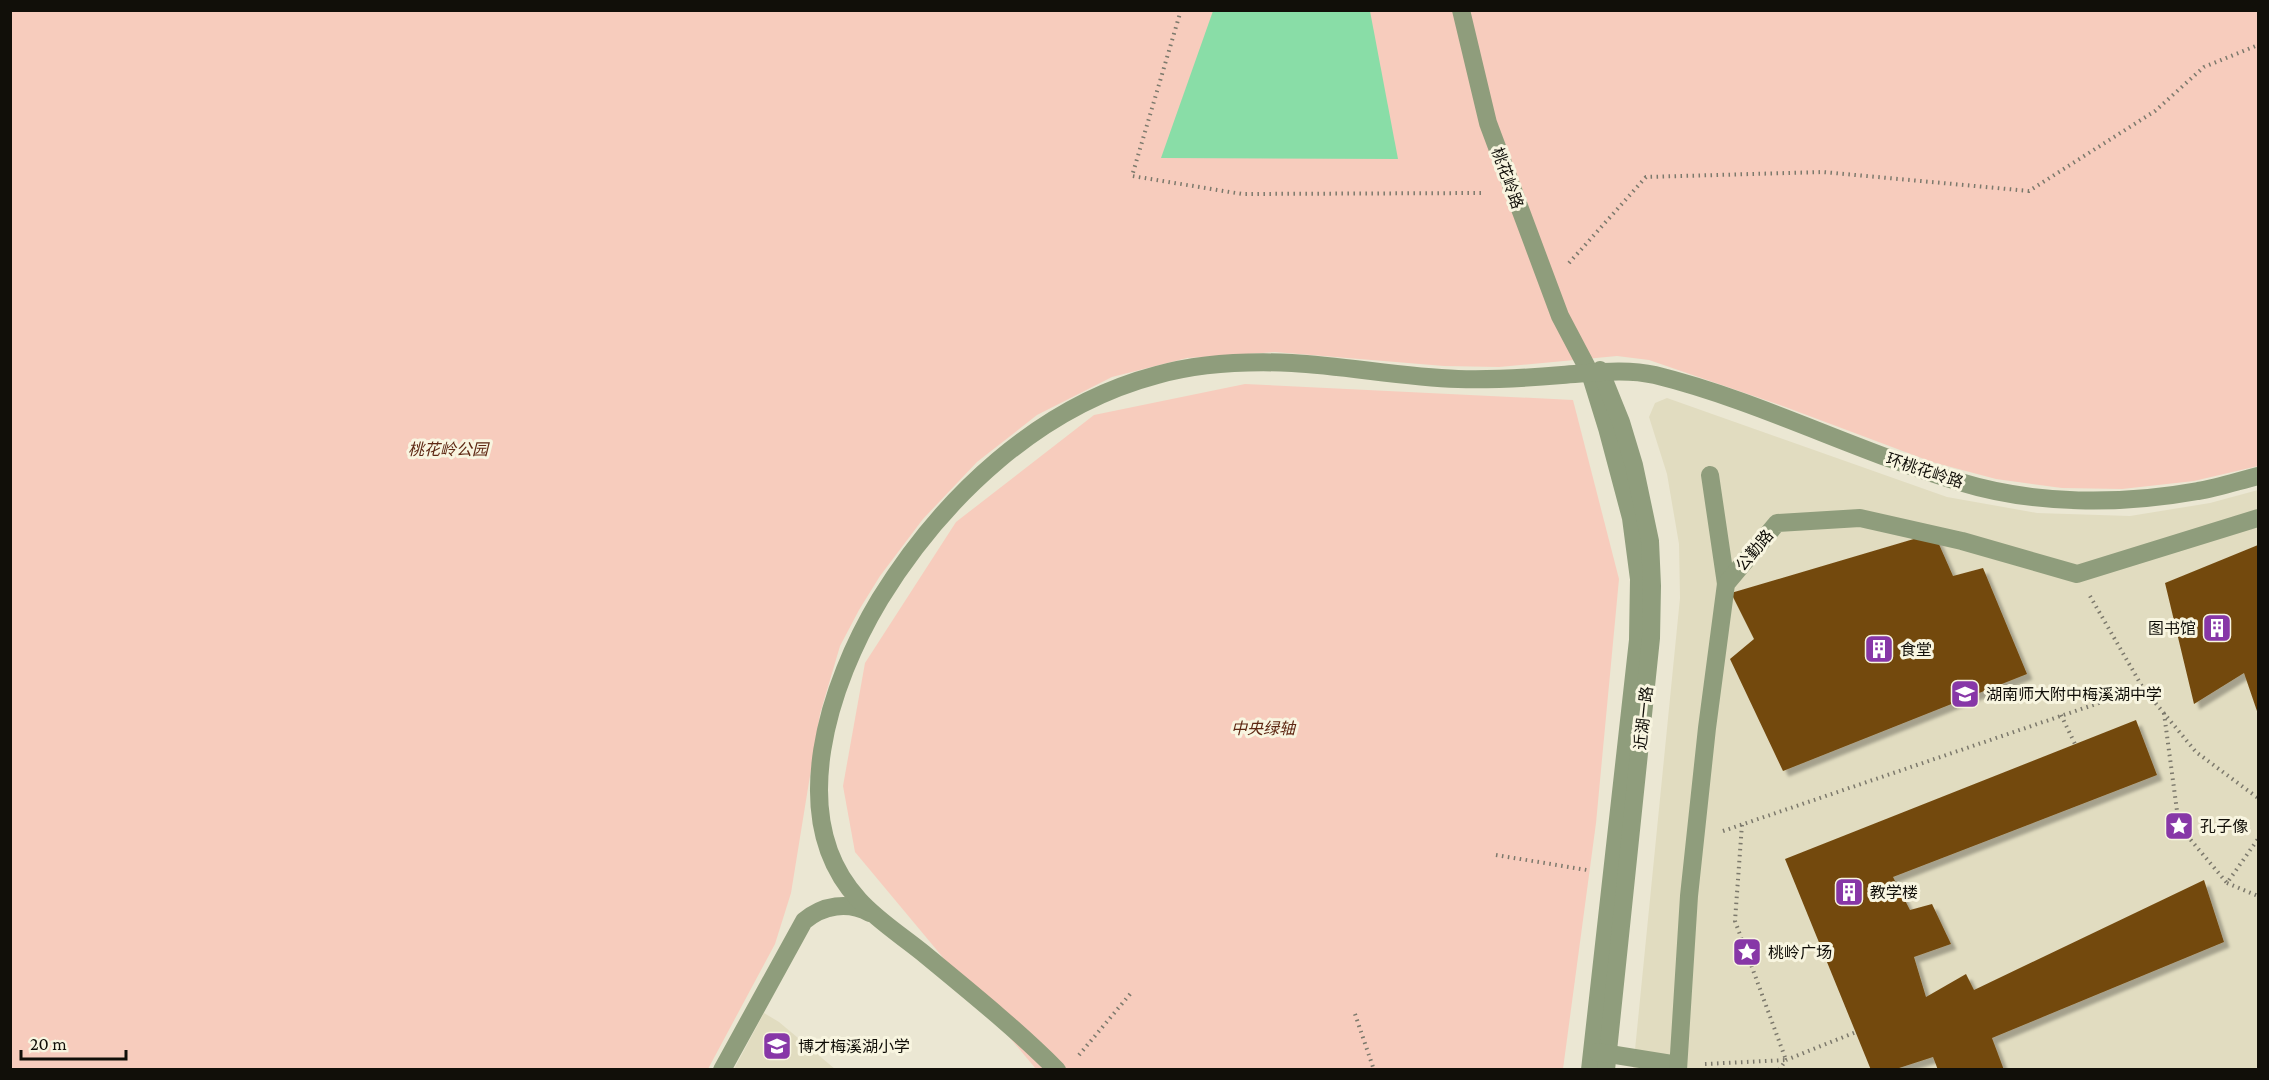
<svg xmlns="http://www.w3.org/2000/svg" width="2269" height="1080" viewBox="0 0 2269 1080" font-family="'Crimson Pro','Noto Sans SC',serif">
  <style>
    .built { fill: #e1dcc0 }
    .green { fill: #f7ccbd }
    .water { fill: #89dda7 }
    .building { fill: #73490f; filter: url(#shadow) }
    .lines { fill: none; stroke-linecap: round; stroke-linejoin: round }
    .path { stroke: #7c796c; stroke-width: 4; stroke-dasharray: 1.5 4.5; stroke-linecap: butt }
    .minor { stroke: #8f9d7c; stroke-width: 18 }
    .labels { text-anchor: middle; stroke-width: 6; stroke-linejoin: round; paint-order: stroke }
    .street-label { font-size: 16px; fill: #110f09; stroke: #f8f5e0 }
    .park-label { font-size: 16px; font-style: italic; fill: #5e2813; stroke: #f8f5e0 }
    .poi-label { font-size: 16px; fill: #110f09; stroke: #f8f5e0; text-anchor: start }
  </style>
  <defs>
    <filter id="shadow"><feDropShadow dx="5.5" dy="5.5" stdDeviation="1.5" flood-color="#0004"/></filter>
  </defs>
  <rect width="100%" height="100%" fill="#ebe7d3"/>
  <g class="built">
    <polygon points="1667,398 1947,497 2037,513 2130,516 2210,503 2258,490 2258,1069 1633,1070 1680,598 1679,544 1667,474 1649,417 1655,403"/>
    <polygon points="764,1013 779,1022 835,1069 734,1069"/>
  </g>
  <g class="green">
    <polygon points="10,11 2258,11 2258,466 2194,481 2122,489 2062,488 1996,479 1932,462 1777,404 1649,360 1617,356 1499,367 1444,366 1275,352 1187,358 1112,377 1037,415 977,462 923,519 880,576 859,610 840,646 820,714 791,893 775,944 708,1069 11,1069"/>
    <polygon points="1245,384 1573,400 1619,579 1596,823 1563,1069 1036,1069 855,852 843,786 865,663 956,522 1094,415"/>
  </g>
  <polygon class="water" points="1213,11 1370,11 1398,159 1161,158"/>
  <g class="building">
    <polygon points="1934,533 1953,576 1983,568 2027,674 1783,771 1730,659 1754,639 1731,593"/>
    <polygon points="2258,545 2258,714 2244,673 2194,704 2165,583"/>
    <polygon points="2136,720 2157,775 1893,877 1910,910 1932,904 1951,944 1914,957 1926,997 1966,974 1974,990 2204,880 2224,942 1992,1038 2004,1070 1938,1070 1933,1057 1893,1070 1871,1070 1785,859"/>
  </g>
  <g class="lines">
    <g class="path">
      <polyline points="1181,10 1132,176 1242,194 1485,193"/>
      <polyline points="1569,263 1646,177 1823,172 2029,191 2155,111 2204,67 2258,45"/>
      <polyline points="2090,596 2143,688 2196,752 2258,798"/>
      <polyline points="2164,713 2179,826 2227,883 2258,839"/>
      <polyline points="2061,715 2075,744"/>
      <polyline points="1723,831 2143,688"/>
      <polyline points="1496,855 1587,870"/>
      <polyline points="2227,883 2258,896"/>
      <polyline points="1355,1014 1374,1070"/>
      <polyline points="1079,1055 1131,993"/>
      <polyline points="1705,1064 1786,1060 1735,921 1742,824"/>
      <polyline points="1779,1070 1786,1060 1856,1032"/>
    </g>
    <g class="minor">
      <polyline points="1461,10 1488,123 1560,316 1590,373 1607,428 1631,518 1639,579 1638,640 1590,1070"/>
      <polyline points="1600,370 1621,422 1634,465 1650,541 1652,586 1651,638 1606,1070"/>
      <polyline points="1710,475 1726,584"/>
      <polyline points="1597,1052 1678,1065"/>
      <path d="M722 1070 804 921C823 905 848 901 870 913"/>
      <path d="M1057 1070C1015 1028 969 991 923 953 902 936 877 920 859 900 783 818 830 682 880 599 943 497 1039 406 1157 375 1200 363 1248 361 1292 363 1347 366 1402 377 1458 379 1493 380 1527 378 1562 375 1593 373 1625 368 1655 375 1760 401 1857 452 1960 482 2035 505 2121 505 2198 491 2218 488 2238 481 2258 476"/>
      <polyline points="1678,1070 1689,896 1707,728 1726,584 1777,523 1860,518 1962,541 2077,574 2258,518"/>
    </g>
  </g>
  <defs>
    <g id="building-square" transform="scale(1.5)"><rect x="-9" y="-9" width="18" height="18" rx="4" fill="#8737a7" stroke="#f8f5e0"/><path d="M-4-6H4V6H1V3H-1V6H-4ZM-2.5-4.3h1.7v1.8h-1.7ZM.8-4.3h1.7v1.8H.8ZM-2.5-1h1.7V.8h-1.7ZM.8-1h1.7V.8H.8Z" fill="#fff"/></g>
    <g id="school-square" transform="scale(1.5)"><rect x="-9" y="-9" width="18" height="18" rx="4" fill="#8737a7" stroke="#f8f5e0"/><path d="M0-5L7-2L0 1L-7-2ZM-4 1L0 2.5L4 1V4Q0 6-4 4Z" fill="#fff"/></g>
    <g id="sight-square" transform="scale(1.5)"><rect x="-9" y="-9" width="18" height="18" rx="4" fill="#8737a7" stroke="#f8f5e0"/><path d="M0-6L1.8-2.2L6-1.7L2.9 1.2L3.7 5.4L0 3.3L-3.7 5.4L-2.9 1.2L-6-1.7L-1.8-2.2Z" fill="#fff"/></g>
  </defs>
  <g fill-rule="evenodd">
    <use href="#building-square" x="2217" y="628"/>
    <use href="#building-square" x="1879" y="649"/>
    <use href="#school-square" x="1965" y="694"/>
    <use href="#sight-square" x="2179" y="826"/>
    <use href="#building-square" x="1849" y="892"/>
    <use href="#sight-square" x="1747" y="952"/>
    <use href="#school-square" x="777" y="1046"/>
  </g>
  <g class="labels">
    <g class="street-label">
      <text transform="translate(1508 178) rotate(70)" y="6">桃花岭路</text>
      <text transform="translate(1925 470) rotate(18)" y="6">环桃花岭路</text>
      <text transform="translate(1754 550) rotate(-50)" y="6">公勤路</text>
      <text transform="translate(1643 718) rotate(-84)" y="6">近湖一路</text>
    </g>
    <g class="park-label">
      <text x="448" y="455">桃花岭公园</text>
      <text x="1263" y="734">中央绿轴</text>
    </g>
    <g class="poi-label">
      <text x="2196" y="634" text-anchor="end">图书馆</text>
      <text x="1900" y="655">食堂</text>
      <text x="1986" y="700">湖南师大附中梅溪湖中学</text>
      <text x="2200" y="832">孔子像</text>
      <text x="1870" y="898">教学楼</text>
      <text x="1768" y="958">桃岭广场</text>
      <text x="798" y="1052">博才梅溪湖小学</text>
    </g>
  </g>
  <rect width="2269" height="1080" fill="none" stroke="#110f09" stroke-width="24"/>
  <path d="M21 1050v9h105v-9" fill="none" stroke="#110f09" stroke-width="3"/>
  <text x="30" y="1050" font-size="18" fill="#110f09" stroke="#f8f5e0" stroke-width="4.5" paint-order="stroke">20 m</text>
</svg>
